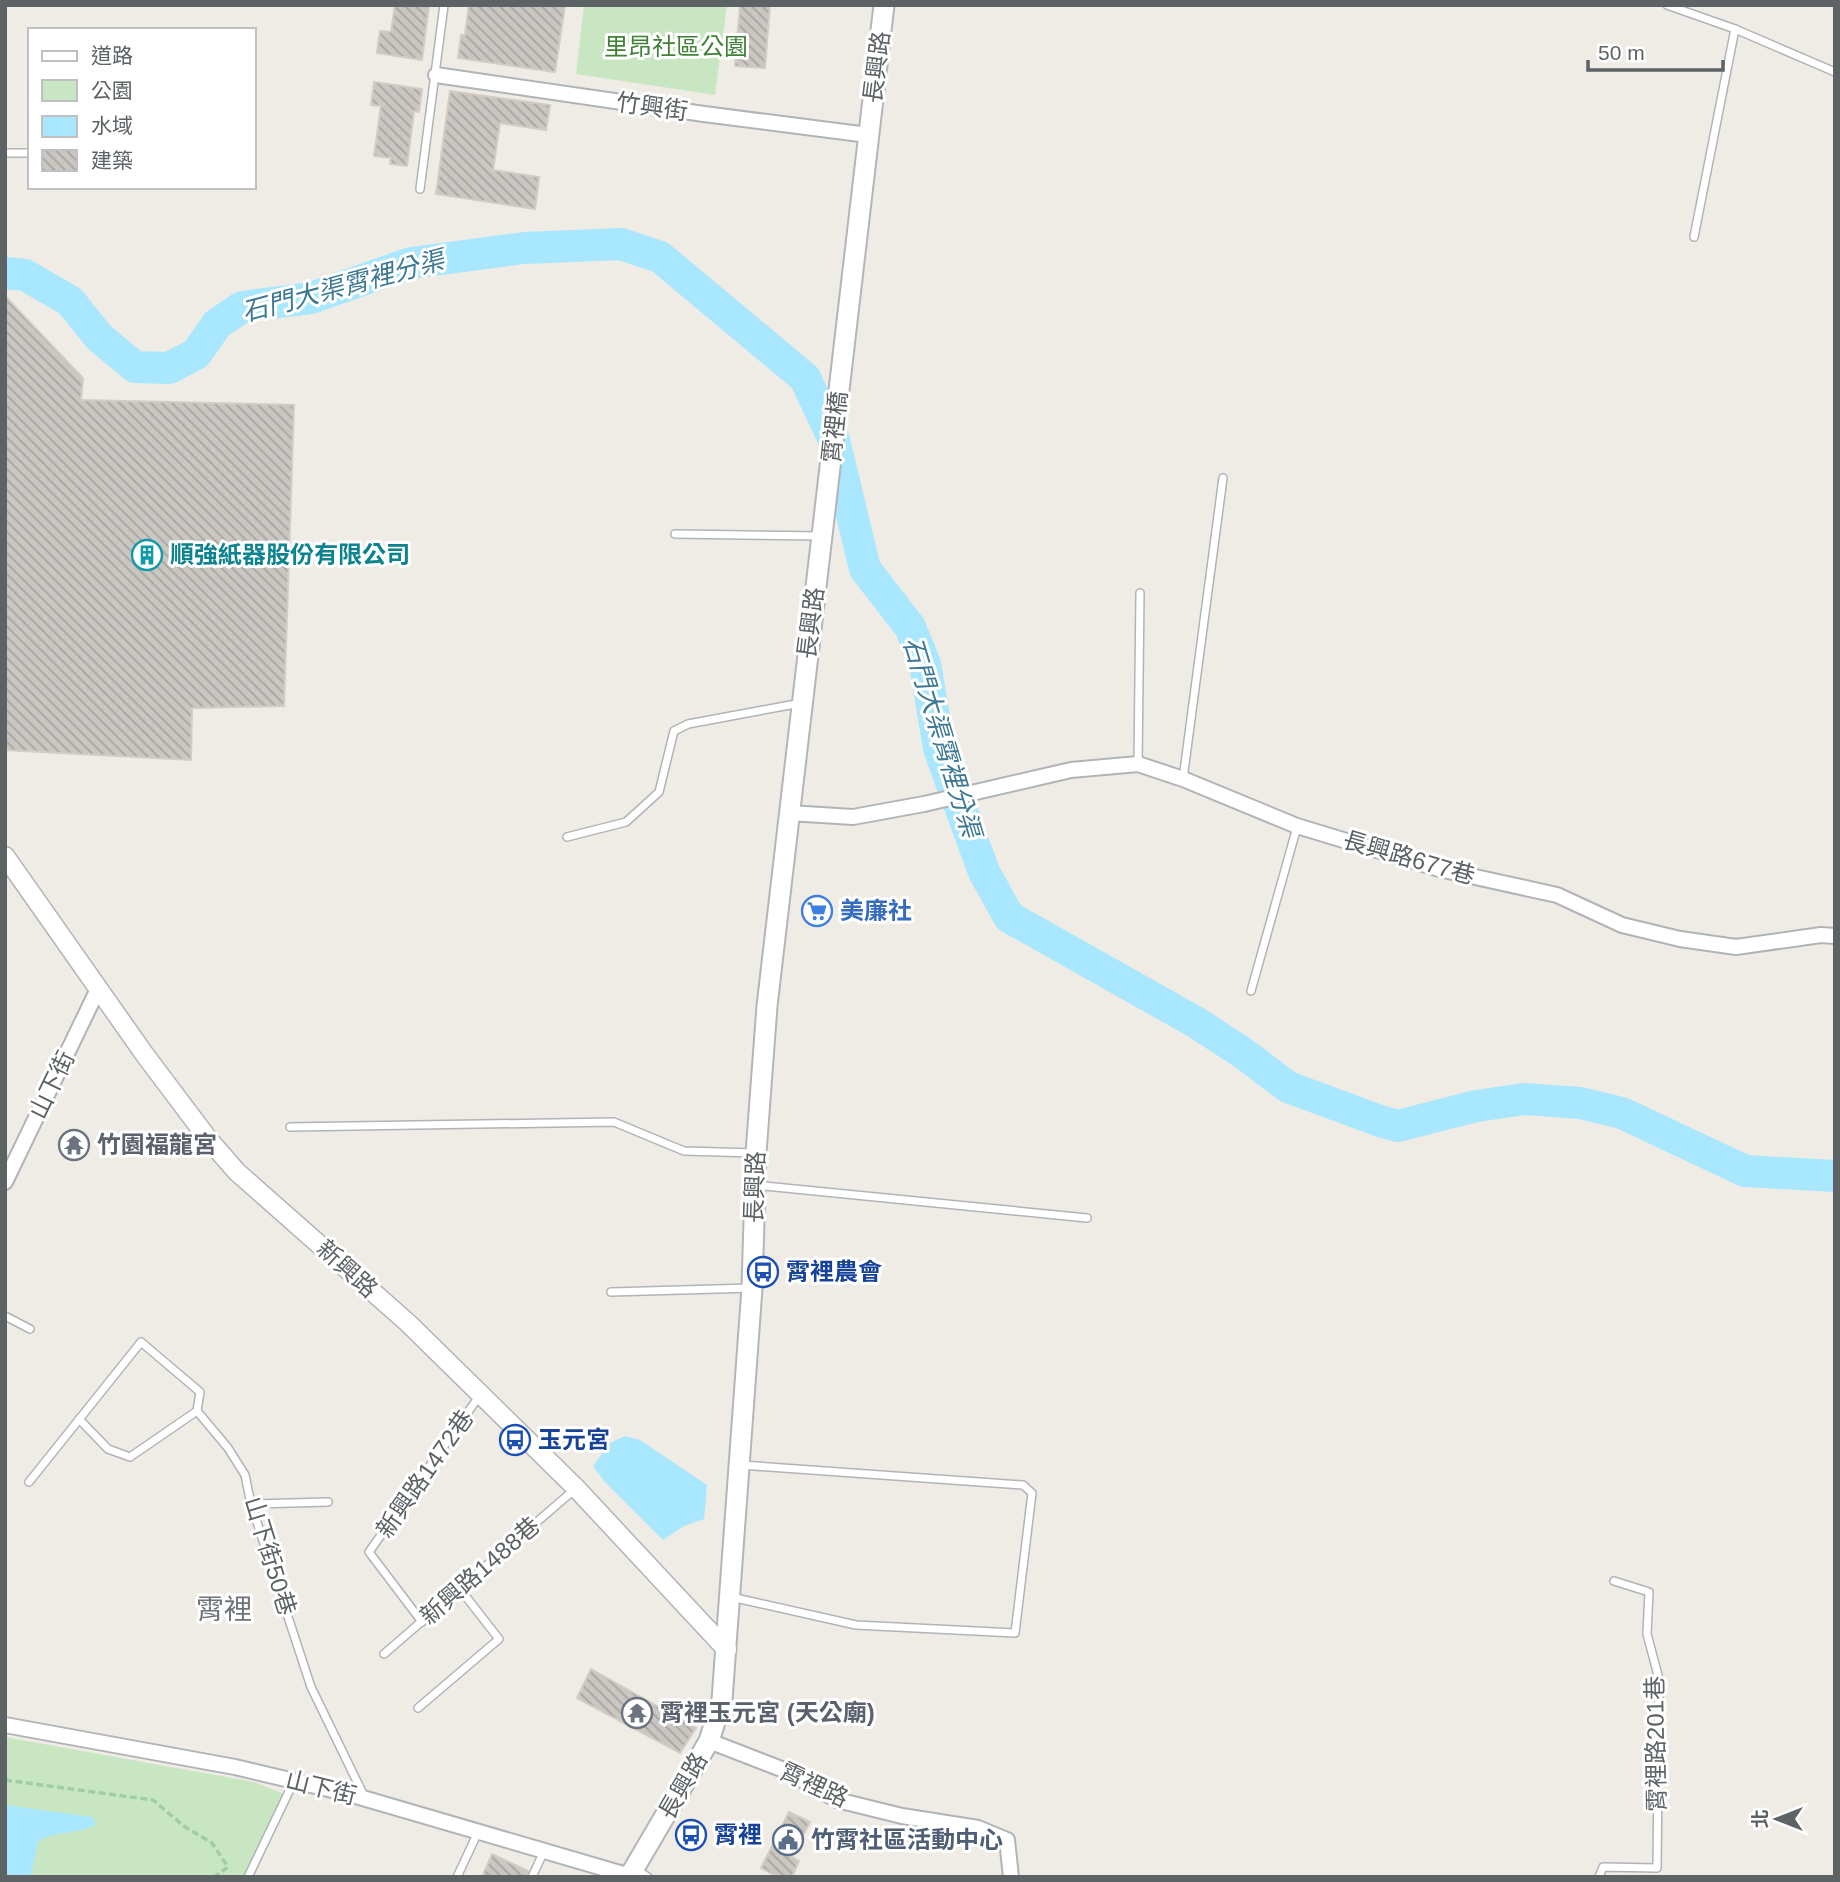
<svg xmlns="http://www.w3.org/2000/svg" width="1840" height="1882" viewBox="0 0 1840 1882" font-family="Helvetica,'Noto Sans TC',sans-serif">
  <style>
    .park { fill: #c9e6c3 }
    .water { fill: #a8e7fd }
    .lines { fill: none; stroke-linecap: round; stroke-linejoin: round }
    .river { stroke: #a8e7fd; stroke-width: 32 }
    .building { fill: url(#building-back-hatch); stroke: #d3ccc4; stroke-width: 2 }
    .service-casing { stroke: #b1b4b7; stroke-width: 10 }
    .minor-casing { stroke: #b1b4b7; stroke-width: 18 }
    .tertiary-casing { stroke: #b1b4b7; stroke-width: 21 }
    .secondary-casing { stroke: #b2b6ba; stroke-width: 23 }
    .path { stroke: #a0cea4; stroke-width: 3.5; stroke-dasharray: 7 3.5; stroke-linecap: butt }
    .service { stroke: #fff; stroke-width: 7 }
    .minor { stroke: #fff; stroke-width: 14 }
    .tertiary { stroke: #fff; stroke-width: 18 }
    .secondary { stroke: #fff; stroke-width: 19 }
    .labels { text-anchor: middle; stroke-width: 6; stroke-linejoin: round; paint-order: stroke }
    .park-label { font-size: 24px; fill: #418237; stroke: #fff }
    .street-label { font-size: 24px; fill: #5d6265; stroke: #fff }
    .culture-label { font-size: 24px; font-weight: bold; fill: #0d838f; stroke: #fff; text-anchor: start }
    .shop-label { font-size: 24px; font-weight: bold; fill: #366cbe; stroke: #fff; text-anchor: start }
    .worship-label { font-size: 24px; font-weight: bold; fill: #5b616d; stroke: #fff; text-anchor: start }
    .transit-label { font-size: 24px; font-weight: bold; fill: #164399; stroke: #fff; text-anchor: start }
    .service-label { font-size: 24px; font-weight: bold; fill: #4e5e75; stroke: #fff; text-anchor: start }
    .water-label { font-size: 26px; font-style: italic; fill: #3c7894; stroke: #fff }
    .quarter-label { font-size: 28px; fill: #6e7477; stroke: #fff }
  </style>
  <defs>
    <pattern id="building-back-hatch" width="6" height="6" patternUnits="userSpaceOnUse" patternTransform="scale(1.75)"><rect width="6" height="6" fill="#cac6c2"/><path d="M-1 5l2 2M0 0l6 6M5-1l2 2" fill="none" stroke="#a7a4a1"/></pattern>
  </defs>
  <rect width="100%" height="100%" fill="#efebe5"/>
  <g class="park">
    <polygon points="584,5 727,5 715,95 576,74"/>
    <polygon points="5,1737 254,1782 289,1796 254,1877 5,1877"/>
  </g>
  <g class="water">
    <polygon points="625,1436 640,1440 707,1485 704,1519 684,1526 663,1540 605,1482 593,1466 610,1443"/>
    <path d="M5 1805 92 1817 96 1824C83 1834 57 1830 39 1841L30 1877H5Z"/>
  </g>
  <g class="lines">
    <polyline class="river" points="5,273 25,275 70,301 99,337 135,367 169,368 196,354 217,324 242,307 311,298 411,263 524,248 621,244 660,257 805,378 834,440 865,569 910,627 925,664 939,748 946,768 984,872 1009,917 1197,1023 1243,1053 1288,1087 1380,1121 1398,1126 1476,1106 1524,1099 1580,1103 1622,1113 1745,1171 1835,1176"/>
  </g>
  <g class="building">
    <polygon points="395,5 429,5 422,60 377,53 380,31 391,32"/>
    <polygon points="469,5 565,5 555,72 458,58 461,35 465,35"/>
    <polygon points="740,5 770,5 765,68 735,66"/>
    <polygon points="374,82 422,89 419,112 414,111 407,166 390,164 391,158 374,156 381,106 371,105"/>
    <polygon points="450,91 550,105 546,130 500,123 493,170 539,177 535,209 436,194"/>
    <polygon points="5,296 83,378 81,400 294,405 284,706 192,708 191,760 5,750"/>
    <polygon points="591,1669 696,1728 680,1753 577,1698"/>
    <polygon points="789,1812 810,1822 792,1857 799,1861 792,1877 778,1877 761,1868"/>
    <polygon points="492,1854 528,1871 526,1877 482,1877"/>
  </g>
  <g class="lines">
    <g class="service-casing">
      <g id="service">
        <polyline points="1667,5 1735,29 1835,72"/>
        <polyline points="5,153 30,153"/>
        <polyline points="420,189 444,5"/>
        <polyline points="1694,237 1735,29"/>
        <polyline points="675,534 821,536"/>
        <polyline points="1138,764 1140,593"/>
        <polyline points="1183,779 1223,478"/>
        <polyline points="567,837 626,822 659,792 674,731 688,724 801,703"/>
        <polyline points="1251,991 1297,827"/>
        <polyline points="290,1127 614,1122 684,1151 755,1153"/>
        <polyline points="755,1185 1087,1218"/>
        <polyline points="611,1292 751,1288"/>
        <polyline points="5,1316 30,1329"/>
        <polyline points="79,1419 108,1449 130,1457 197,1411"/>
        <polyline points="29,1482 141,1342 200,1392 197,1411 228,1448 245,1475 251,1504 311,1687 365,1798"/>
        <polyline points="251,1504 328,1502"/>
        <polyline points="731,1597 856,1625 1015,1633 1032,1493 1023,1485 741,1465"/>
        <polyline points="422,1622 369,1552 480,1395"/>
        <polyline points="384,1654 575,1489"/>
        <polyline points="418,1708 499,1639 460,1589"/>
        <polyline points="635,1869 648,1877"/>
        <polyline points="248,1877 294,1781"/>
        <polyline points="457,1877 478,1832"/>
        <polyline points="532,1877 544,1851"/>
        <polyline points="1599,1877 1603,1867 1657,1868 1659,1679 1647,1634 1649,1592 1614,1581"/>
      </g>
    </g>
    <g class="minor-casing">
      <g id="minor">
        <polyline points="436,75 704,114 868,135"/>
        <polyline points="789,813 853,817 924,804 1071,770 1138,764 1183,779 1297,826 1439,869 1557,895 1622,925 1680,939 1736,947 1821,935 1835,936"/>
        <polyline points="5,1182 98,989"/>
        <polyline points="5,1725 235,1767 349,1794 630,1876"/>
        <polyline points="709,1741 784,1770 837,1800 902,1816 978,1828 1007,1840 1011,1877"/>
      </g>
    </g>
    <g class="tertiary-casing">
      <polyline id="tertiary" points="5,856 145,1055 209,1140 237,1172 408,1323 576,1488 727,1650"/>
    </g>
    <g class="secondary-casing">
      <polyline id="secondary" points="629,1877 709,1741 722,1700 752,1288 756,1153 767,1006 884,5"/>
    </g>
    <polyline class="path" points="5,1780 153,1800 185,1827 212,1843 228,1867 214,1877"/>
    <use href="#service" class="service"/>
    <use href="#minor" class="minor"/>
    <use href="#tertiary" class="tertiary"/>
    <use href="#secondary" class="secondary"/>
  </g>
  <defs>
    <g id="building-ring" transform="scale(1.575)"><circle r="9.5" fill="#fff" stroke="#0f9aa8" stroke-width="1.5"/><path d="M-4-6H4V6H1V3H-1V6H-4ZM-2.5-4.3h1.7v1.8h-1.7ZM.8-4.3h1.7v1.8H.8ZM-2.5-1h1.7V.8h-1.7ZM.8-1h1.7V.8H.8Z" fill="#0f9aa8"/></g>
    <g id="supermarket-ring" transform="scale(1.575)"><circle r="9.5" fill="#fff" stroke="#3f7fe0" stroke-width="1.5"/><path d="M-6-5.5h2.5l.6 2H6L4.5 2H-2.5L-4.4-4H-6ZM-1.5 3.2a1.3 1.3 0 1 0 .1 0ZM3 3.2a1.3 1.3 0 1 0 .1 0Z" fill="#3f7fe0"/></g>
    <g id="temple-ring" transform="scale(1.575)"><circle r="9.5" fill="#fff" stroke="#6b7280" stroke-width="1.5"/><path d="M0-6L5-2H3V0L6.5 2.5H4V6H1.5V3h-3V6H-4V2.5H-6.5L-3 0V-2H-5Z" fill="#6b7280"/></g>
    <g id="bus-ring" transform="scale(1.575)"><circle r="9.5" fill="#fff" stroke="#1a4fb4" stroke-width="1.5"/><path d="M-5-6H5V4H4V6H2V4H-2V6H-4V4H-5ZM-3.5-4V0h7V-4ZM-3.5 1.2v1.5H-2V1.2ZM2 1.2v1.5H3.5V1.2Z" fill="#1a4fb4"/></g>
    <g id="civic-ring" transform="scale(1.575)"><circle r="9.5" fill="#fff" stroke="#5c6f8a" stroke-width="1.5"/><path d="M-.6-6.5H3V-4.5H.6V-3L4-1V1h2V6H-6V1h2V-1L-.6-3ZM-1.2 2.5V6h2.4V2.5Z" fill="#5c6f8a"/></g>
  </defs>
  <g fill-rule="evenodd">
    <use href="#building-ring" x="147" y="555"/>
    <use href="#supermarket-ring" x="817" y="911"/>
    <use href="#temple-ring" x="74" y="1145"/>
    <use href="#bus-ring" x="763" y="1272"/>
    <use href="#bus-ring" x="515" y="1440"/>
    <use href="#temple-ring" x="637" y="1713"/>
    <use href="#bus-ring" x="691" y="1835"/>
    <use href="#civic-ring" x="788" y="1840"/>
  </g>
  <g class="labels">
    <g class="park-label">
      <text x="676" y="55">里昂社區公園</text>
    </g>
    <g class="street-label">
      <text transform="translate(877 67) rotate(-83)" y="8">長興路</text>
      <text transform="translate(652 107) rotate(8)" y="8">竹興街</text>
      <text transform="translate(835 427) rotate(-84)" y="8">霄裡橋</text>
      <text transform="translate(811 623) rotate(-83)" y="8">長興路</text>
      <text transform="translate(1409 858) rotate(16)" y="8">長興路677巷</text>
      <text transform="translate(52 1085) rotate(-64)" y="8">山下街</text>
      <text transform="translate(755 1187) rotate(-88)" y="8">長興路</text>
      <text transform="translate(347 1269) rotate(42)" y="8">新興路</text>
      <text transform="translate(425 1474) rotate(-55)" y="8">新興路1472巷</text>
      <text transform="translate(270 1556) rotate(73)" y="8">山下街50巷</text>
      <text transform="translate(480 1571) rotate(-41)" y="8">新興路1488巷</text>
      <text transform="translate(1656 1744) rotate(-91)" y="8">霄裡路201巷</text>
      <text transform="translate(814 1785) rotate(25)" y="8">霄裡路</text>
      <text transform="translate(683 1786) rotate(-60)" y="8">長興路</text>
      <text transform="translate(321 1788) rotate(14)" y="8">山下街</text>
    </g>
    <g class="culture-label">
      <text x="170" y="563">順強紙器股份有限公司</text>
    </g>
    <g class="shop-label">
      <text x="840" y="919">美廉社</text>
    </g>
    <g class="worship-label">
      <text x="97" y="1153">竹園福龍宮</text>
      <text x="660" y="1721">霄裡玉元宮 (天公廟)</text>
    </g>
    <g class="transit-label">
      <text x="786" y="1280">霄裡農會</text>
      <text x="538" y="1448">玉元宮</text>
      <text x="714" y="1843">霄裡</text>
    </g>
    <g class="service-label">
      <text x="811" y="1848">竹霄社區活動中心</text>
    </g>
    <g class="water-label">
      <text transform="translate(343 286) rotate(-15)" y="9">石門大渠霄裡分渠</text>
      <text transform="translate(942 737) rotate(73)" y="9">石門大渠霄裡分渠</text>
    </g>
    <g class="quarter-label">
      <text x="224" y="1619">霄裡</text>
    </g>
  </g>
  <rect width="1840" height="1882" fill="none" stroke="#5d6265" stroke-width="14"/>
  <rect x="28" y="28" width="228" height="161" fill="#ffffff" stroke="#bec0c1" stroke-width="2"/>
  <rect x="42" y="51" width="35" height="10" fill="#ffffff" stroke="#bec0c1" stroke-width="2"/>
  <text x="91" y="63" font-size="21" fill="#5d6265">道路</text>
  <rect x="42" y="80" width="35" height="21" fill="#c9e6c3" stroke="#bec0c1" stroke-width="2"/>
  <text x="91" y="98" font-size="21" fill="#5d6265">公園</text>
  <rect x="42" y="116" width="35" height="21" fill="#a8e7fd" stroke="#bec0c1" stroke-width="2"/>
  <text x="91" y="133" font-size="21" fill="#5d6265">水域</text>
  <rect x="42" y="150" width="35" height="21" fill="url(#building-back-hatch)" stroke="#bec0c1" stroke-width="2"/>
  <text x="91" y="168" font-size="21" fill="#5d6265">建築</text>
  <g transform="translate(1777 1819) rotate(270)" stroke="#ffffff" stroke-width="5" paint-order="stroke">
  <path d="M0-5L12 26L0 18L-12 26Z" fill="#5d6265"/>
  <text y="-10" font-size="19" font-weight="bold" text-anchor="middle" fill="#5d6265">北</text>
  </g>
  <path d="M1588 60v10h135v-10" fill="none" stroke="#5d6265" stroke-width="3.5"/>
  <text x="1598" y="60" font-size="21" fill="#5d6265" stroke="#ffffff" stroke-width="5" paint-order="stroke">50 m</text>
</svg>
